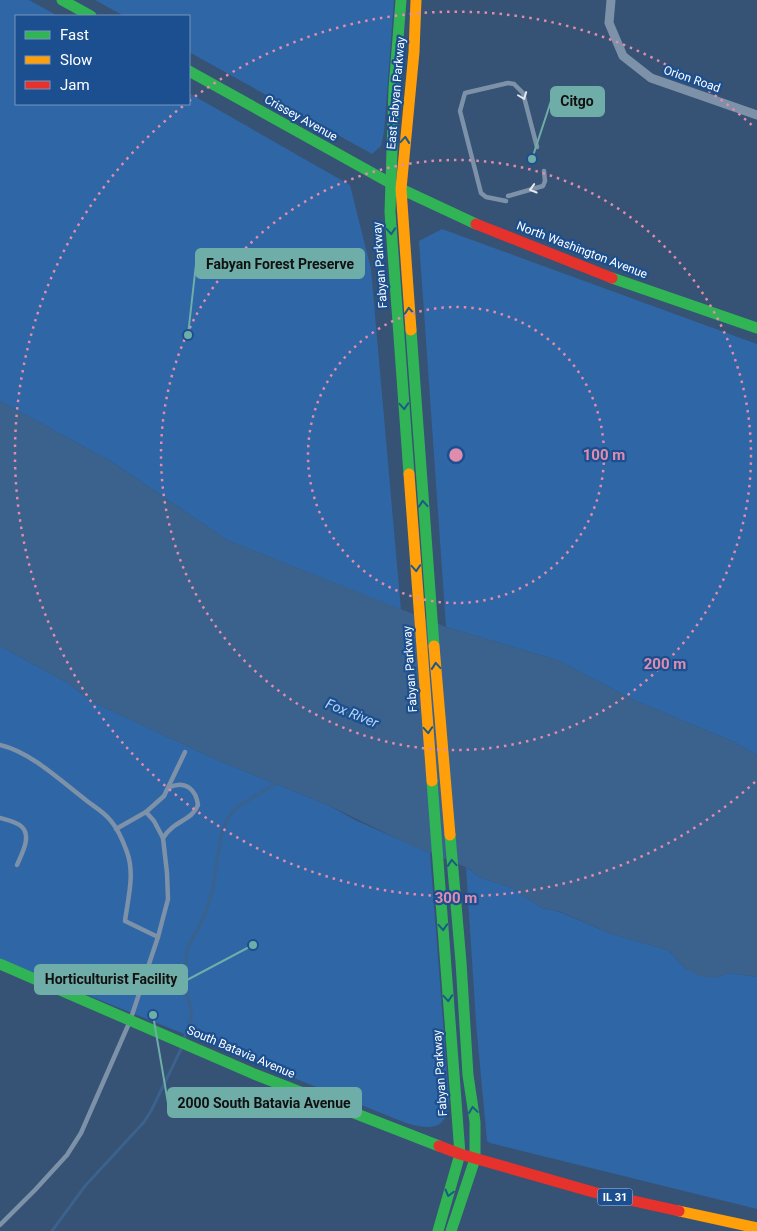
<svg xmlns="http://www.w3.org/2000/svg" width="757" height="1231" viewBox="0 0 757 1231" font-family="Roboto,sans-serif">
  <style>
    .green { fill: #2f66a5 }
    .water { fill: #3b618d }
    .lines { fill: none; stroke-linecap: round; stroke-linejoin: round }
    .stream { stroke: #3b618d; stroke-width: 3 }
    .lane { stroke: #7d92a8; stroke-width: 4.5 }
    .street { stroke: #7d92a8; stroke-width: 9 }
    .fast { stroke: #30b455; stroke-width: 11 }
    .slow { stroke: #ff9f0a; stroke-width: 11 }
    .jam { stroke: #e5322d; stroke-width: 11 }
    .oneway { stroke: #e5e9ee }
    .oneway2 { stroke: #1d5989 }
    .ring { fill: none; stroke: #e08cad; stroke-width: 2.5; stroke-dasharray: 2.5 5 }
    .labels { text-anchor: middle; stroke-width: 4.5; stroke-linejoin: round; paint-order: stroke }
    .shield { fill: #1b4f8f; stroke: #bbcadd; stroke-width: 1 }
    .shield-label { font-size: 11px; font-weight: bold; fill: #fff }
    .street-label { font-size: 12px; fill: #fff; stroke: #1b4f8f }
    .water-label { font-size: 14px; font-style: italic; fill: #b5d3f5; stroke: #1b4f8f }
    .centre { fill: #e08cad; stroke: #1b4f8f; stroke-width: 2.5 }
    .ring-label { font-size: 15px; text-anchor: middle; font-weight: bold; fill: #e08cad; stroke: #1b4f8f; stroke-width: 4.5; stroke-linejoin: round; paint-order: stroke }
    .leader { fill: none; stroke: #6fada8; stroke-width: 2 }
    .callout-dot { fill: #6fada8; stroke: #1b4f8f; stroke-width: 2 }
    .callout { fill: #6fada8; stroke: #6fada8; stroke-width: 2 }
    .callout-label { font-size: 14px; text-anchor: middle; font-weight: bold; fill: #111 }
  </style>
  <rect width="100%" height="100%" fill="#365274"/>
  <g class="green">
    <polygon points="0,0 29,0 58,16 16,16 16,104 189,104 189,93 350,185 371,269 401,610 227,540 112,462 0,401"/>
    <polygon points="95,0 394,0 384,132 381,146 372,154 189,52 189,16 124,16"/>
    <polygon points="442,229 757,344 757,755 734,742 636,701 557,660 446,627 419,241"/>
    <path d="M0 646 66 682 95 703 215 759 330 806 355 820 430 853 449 1100C447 1131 431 1130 406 1123L0 960Z"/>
    <polygon points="466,867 481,878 513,888 541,908 557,911 612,934 668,950 686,969 714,978 729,973 757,977 757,1209 490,1143 487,1141 476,1023"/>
  </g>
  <polygon class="water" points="0,401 112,462 227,540 446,627 557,660 636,701 734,742 757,755 757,977 729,973 714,978 699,976 686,969 668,950 612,934 558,911 541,908 513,888 481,878 468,868 410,845 330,806 215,759 95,703 66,682 0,646"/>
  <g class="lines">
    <g class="stream">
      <polyline points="184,1039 192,1015 187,995 185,976 187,949 203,919 212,893 221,836 225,824 231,814 237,807 275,784"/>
      <polyline points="52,1231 85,1186 144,1122 151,1111 182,1047"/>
    </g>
    <g class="lane">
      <polyline points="508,196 543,186 545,181 544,171"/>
      <polyline points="506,201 486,197 481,193 460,111 465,93 508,83 514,84 523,93 537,147"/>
      <path d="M0 745C31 752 62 782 87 801 95 807 105 813 111 821 118 829 123 841 127 852 135 874 128 898 125 921L158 937"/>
      <path d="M0 818C7 820 17 822 22 827 32 837 21 855 17 865"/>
      <polyline points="116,829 146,812 164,796 185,752"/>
      <path d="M163 838C174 820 192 821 198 805 196 790 186 780 170 787"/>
      <polyline points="0,1225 35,1190 67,1155 81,1133 130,1021 158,937 168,899 167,873 163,838 154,821 146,812"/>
    </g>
    <polyline class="street" points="611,0 609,23 623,56 651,78 757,115"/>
    <g class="fast">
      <polyline points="62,0 91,16"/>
      <polyline points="401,0 394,89 390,212 409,474"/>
      <polyline points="189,71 401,189 476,224"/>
      <polyline points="612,278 757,328"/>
      <polyline points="411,330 434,646"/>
      <polyline points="432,781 460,1154 438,1231"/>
      <polyline points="450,835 461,962 468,1075 475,1122 475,1159 451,1231"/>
      <polyline points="0,964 254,1074 439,1146"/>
    </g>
    <g class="slow">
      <polyline points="411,330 401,189 414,52 416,0"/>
      <polyline points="409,474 432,781"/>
      <polyline points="434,646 450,835"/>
      <polyline points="679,1211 757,1228"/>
    </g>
    <g class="jam">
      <polyline points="476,224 612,278"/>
      <polyline points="439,1146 460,1154 593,1192 679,1211"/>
    </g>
  </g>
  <defs><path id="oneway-chevron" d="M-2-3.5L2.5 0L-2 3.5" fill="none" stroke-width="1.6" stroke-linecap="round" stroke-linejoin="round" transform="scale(1.25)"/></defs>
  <g class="oneway">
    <use href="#oneway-chevron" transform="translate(523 96) rotate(69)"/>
    <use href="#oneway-chevron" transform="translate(533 189) rotate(164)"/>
  </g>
  <g class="oneway2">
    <use href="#oneway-chevron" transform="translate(405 140) rotate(-85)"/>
    <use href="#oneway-chevron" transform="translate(391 231) rotate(86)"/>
    <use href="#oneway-chevron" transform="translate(409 311) rotate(-94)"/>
    <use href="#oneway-chevron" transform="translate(404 406) rotate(86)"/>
    <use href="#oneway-chevron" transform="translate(423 504) rotate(-94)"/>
    <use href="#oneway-chevron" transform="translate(416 568) rotate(86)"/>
    <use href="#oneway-chevron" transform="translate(436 666) rotate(-95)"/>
    <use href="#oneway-chevron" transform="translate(428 730) rotate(86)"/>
    <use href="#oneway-chevron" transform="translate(452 863) rotate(-95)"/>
    <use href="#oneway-chevron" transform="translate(443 927) rotate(86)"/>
    <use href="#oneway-chevron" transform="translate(448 998) rotate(86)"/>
    <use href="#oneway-chevron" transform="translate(473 1110) rotate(-98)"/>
    <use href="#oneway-chevron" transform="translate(449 1193) rotate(105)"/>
  </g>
  <g class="ring">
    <circle cx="456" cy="455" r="148"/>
    <circle cx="456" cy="455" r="295"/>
    <path d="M755 782A443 443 0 1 1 183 106M189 101A443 443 0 0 1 755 128"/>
  </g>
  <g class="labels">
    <rect class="shield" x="597.5" y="1188.5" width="35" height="17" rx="4"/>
    <g class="shield-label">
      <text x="615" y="1201">IL 31</text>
    </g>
    <g class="street-label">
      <text transform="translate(692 79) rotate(19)" y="4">Orion Road</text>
      <text transform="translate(396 93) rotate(-85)" y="4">East Fabyan Parkway</text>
      <text transform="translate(301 118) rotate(29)" y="4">Crissey Avenue</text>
      <text transform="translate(582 250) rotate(21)" y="4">North Washington Avenue</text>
      <text transform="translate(380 265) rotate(-94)" y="4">Fabyan Parkway</text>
      <text transform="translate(410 669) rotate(-94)" y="4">Fabyan Parkway</text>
      <text transform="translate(241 1052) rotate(23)" y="4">South Batavia Avenue</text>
      <text transform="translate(440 1073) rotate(-94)" y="4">Fabyan Parkway</text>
    </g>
    <g class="water-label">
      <text transform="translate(352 713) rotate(22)" y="5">Fox River</text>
    </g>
  </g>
  <circle cx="456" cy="455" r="8" class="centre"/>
  <g class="ring-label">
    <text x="604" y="460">100 m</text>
    <text x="665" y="669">200 m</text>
    <text x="456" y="903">300 m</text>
  </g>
  <path class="leader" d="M532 159L551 101M188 335L196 264M253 945L187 980M153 1015L168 1103"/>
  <g class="callout-dot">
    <circle cx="532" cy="159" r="5"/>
    <circle cx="188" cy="335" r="5"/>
    <circle cx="253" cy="945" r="5"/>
    <circle cx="153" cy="1015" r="5"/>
  </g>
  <g class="callout">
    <rect x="551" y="87" width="53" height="29" rx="5"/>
    <rect x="196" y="249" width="168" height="29" rx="5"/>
    <rect x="35" y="965" width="152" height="29" rx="5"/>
    <rect x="168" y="1088" width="193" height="29" rx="5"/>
  </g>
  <g class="callout-label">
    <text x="577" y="106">Citgo</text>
    <text x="280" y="269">Fabyan Forest Preserve</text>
    <text x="111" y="984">Horticulturist Facility</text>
    <text x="264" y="1108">2000 South Batavia Avenue</text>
  </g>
  <rect x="15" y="15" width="175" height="90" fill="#1b4f8f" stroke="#7695bc"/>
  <rect x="25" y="31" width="25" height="8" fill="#30b455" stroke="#7695bc"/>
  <text x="60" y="40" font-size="15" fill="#ffffff">Fast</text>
  <rect x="25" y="56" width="25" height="8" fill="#ff9f0a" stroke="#7695bc"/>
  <text x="60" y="65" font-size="15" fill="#ffffff">Slow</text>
  <rect x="25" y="81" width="25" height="8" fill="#e5322d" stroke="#7695bc"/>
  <text x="60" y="90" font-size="15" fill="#ffffff">Jam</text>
</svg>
